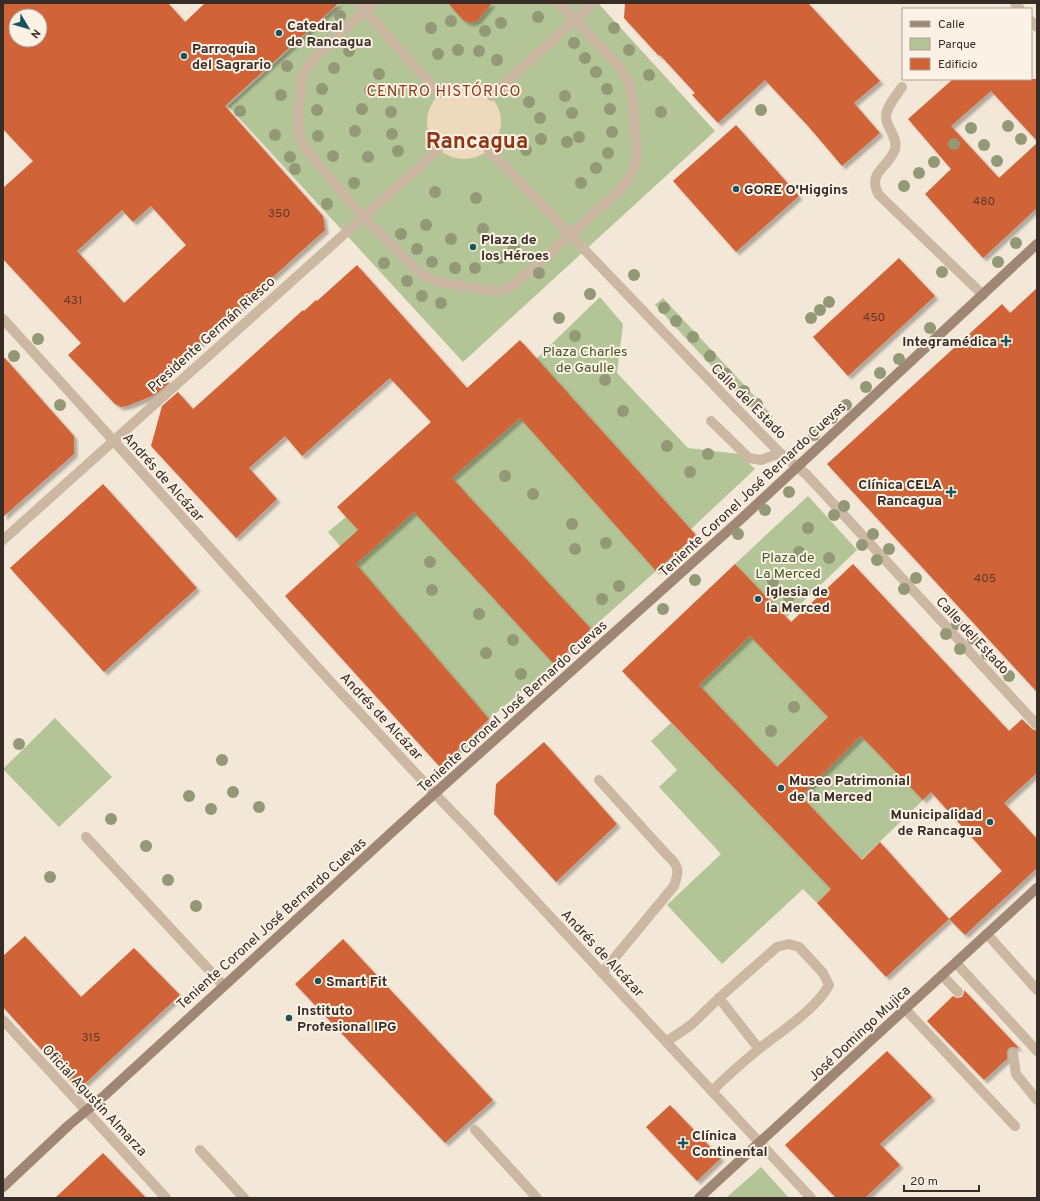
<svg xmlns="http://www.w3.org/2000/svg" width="1040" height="1201" viewBox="0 0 1040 1201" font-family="Overpass,sans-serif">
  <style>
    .green { fill: #b3c496 }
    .plaza { fill: #eddabd }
    .building { fill: #d16338; fill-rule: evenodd; filter: url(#shadow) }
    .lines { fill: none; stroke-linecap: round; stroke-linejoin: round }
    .lane { stroke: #ccb7a3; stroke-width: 10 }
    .street { stroke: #ccb7a3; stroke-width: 10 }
    .secondary { stroke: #a08674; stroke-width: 10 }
    .tree { fill: #939877 }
    .poi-dot { fill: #17545c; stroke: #fbf1e4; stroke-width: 1.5 }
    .labels { text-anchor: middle; stroke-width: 4; stroke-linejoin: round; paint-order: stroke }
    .number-label { font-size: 12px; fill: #5e3a2a }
    .poi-label { font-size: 14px; font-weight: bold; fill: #372c26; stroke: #fbf1e4; text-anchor: start }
    .street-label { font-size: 14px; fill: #372c26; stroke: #fbf1e4 }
    .park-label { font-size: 14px; fill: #445727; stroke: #fbf1e4 }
    .neighbourhood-label { font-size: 15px; letter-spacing: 1px; fill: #8d3817; stroke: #fbf1e4 }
    .town-label { font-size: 22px; font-weight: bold; fill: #8d3817; stroke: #fbf1e4 }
  </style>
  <defs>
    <filter id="shadow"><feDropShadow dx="3.5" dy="3.5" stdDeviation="1" flood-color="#0004"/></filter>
  </defs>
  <rect width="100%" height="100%" fill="#f3e7d8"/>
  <g class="green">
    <polygon points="340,3 598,3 715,131 463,362 228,106"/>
    <polygon points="600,297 623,324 617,373 688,448 739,454 755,469 691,529 569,394 530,429 656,571 591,629 467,494 554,664 489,719 328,532 346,517 373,548 559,383 536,359"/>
    <polygon points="663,298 773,416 765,424 655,305"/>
    <polygon points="808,496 857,550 787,617 735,564"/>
    <polygon points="750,636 828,717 777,767 699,685"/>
    <polygon points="55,718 112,777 59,827 3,769"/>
    <polygon points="671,723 831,889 817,903 803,889 722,964 667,905 721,854 659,787 677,770 651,741"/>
    <polygon points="861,736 923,800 862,859 801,796"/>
    <polygon points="761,1167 789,1198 726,1198"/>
  </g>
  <circle class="plaza" cx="464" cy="122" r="37"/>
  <g class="building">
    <path d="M3 3H168L185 22 205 3H339L225 106 323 216 325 230 163 376 169 383 155 395 127 406 121 407 115 404 68 355 81 343 3 259V188L33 161 3 129ZM16 16H40V40H16ZM151 206 186 245 124 303 77 251 122 210 133 222Z"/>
    <polygon points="448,3 492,3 478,20 471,23 463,20"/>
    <polygon points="625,3 808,3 880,81 854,103 880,133 842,166 808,126 765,80 718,123 692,95 695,93 660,55 659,56 624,18"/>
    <polygon points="953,79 1037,79 1037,141 991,91 951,126 999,178 1037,143 1037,208 983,258 925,194 951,169 908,119"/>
    <polygon points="736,125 799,196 736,252 673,181"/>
    <polygon points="899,258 935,296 848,376 813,337"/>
    <polygon points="357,265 467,388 520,340 696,535 656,571 520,418 452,478 591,629 554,664 414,512 356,564 489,719 440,767 285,596 358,530 337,507 431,422 390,378 302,456 285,436 249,468 277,499 236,538 151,446 162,406 178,392 193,409 303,310 304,311 316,300 317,301"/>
    <polygon points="1037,288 1037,692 827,464 1002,304 1010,313"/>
    <polygon points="3,356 74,436 74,454 3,517"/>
    <polygon points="103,484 197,588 104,672 10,568"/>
    <path d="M735 564 791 622 853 564 1009 731 1022 719 1032 729 1037 731V773L1004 803 1037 839V868L965 935 949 919 886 977 817 903 831 889 622 671ZM750 636 828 717 777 767 699 685ZM861 736 923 800 931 792 1002 871 949 919 880 842 862 860 801 796Z"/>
    <polygon points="544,742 617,824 556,882 494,814 496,784"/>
    <polygon points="25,936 81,997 134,948 180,995 78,1090 3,1007 3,956"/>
    <polygon points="343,939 493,1100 445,1143 295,984"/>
    <polygon points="964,990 1019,1048 1012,1047 1009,1048 1007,1051 1007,1059 984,1080 927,1021 953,996 957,998 962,997 964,993"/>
    <polygon points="887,1051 932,1097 880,1144 900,1165 865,1198 836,1198 785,1145"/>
    <polygon points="670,1105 721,1158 697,1181 646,1127"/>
    <polygon points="103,1153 146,1198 55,1198"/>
  </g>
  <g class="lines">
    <g class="lane">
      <path d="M902 87C897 95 886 106 886 117 886 127 898 137 895 149 889 168 866 172 879 195L983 295"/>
      <polyline points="711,421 749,458 761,460 780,453"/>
      <path d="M599 780 667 855C680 866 679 872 674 886L602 973"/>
      <polyline points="86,837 223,985"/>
      <polyline points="987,934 1037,990"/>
      <polyline points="956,963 1037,1051"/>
      <polyline points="942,975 958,992"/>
      <polyline points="719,998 759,1049"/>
      <polyline points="905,1009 1015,1126"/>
      <path d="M666 1042 691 1025 719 998 777 947 789 944 799 947 823 973 829 985C816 1009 782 1031 760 1048 743 1062 727 1076 712 1091"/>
      <polyline points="1013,1053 1016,1074 1037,1100"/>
      <polyline points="475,1130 537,1198"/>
      <polyline points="200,1150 244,1198"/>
    </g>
    <g class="street">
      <polyline points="358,3 439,93"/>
      <path d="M373 3 316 57 305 70 302 77 298 120 300 138 305 148 363 217 416 269 426 277 443 283 497 291 504 290 515 284 618 192C629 181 635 170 637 155L633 100 629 83 619 66 559 3"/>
      <polyline points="1015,3 1020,9"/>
      <polyline points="1031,21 1037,27"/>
      <polyline points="492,96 593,3"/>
      <polyline points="489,150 737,409 780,453 806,474 1037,725"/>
      <path d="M3 319C116 442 227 568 340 692 383 737 424 784 468 828L811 1198"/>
      <polyline points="3,540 438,150"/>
      <polyline points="3,1020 166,1198"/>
    </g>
    <g class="secondary">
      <polyline points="3,1187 69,1125 105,1095 415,811 740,520 1037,244"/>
      <polyline points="699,1198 1037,888"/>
    </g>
  </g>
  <g class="tree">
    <circle cx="340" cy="16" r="6"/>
    <circle cx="538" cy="17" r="6"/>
    <circle cx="451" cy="21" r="6"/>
    <circle cx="501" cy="23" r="6"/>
    <circle cx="431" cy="28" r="6"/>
    <circle cx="614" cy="28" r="6"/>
    <circle cx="485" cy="31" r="6"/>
    <circle cx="574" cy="43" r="6"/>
    <circle cx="458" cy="50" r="6"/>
    <circle cx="629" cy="50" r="6"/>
    <circle cx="349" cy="51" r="6"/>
    <circle cx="479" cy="51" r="6"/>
    <circle cx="438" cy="54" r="6"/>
    <circle cx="585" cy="58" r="6"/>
    <circle cx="497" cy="60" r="6"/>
    <circle cx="287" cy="66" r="6"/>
    <circle cx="334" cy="68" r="6"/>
    <circle cx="596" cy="72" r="6"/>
    <circle cx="379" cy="74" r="6"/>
    <circle cx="649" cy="75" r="6"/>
    <circle cx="322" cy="89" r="6"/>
    <circle cx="398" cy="89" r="6"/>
    <circle cx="607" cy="89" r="6"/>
    <circle cx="370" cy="90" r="6"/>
    <circle cx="281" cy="95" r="6"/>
    <circle cx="565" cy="96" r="6"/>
    <circle cx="529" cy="102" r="6"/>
    <circle cx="362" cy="109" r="6"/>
    <circle cx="610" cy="109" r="6"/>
    <circle cx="317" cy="110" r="6"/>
    <circle cx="761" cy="110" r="6"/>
    <circle cx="240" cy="111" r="6"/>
    <circle cx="391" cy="112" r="6"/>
    <circle cx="661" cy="112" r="6"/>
    <circle cx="572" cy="113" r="6"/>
    <circle cx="540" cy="118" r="6"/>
    <circle cx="1008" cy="126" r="6"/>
    <circle cx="971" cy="128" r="6"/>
    <circle cx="355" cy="131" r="6"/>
    <circle cx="612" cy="132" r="6"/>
    <circle cx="392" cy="134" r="6"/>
    <circle cx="275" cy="135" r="6"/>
    <circle cx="318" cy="136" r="6"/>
    <circle cx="579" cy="137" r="6"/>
    <circle cx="541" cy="139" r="6"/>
    <circle cx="1021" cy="139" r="6"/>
    <circle cx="567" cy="142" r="6"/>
    <circle cx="954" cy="144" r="6"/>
    <circle cx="984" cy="145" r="6"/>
    <circle cx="526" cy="150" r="6"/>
    <circle cx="398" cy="151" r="6"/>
    <circle cx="608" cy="153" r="6"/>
    <circle cx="333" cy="156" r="6"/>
    <circle cx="290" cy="157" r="6"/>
    <circle cx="368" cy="157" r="6"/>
    <circle cx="997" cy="161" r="6"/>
    <circle cx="934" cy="162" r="6"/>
    <circle cx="596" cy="168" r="6"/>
    <circle cx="295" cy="169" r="6"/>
    <circle cx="919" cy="173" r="6"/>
    <circle cx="354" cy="183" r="6"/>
    <circle cx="581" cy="183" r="6"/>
    <circle cx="904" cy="186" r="6"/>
    <circle cx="435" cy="192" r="6"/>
    <circle cx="476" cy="198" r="6"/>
    <circle cx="327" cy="204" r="6"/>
    <circle cx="426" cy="225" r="6"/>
    <circle cx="483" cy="229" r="6"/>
    <circle cx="401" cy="234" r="6"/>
    <circle cx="451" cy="239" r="6"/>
    <circle cx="1016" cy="243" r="6"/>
    <circle cx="514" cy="248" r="6"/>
    <circle cx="417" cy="249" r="6"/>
    <circle cx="500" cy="258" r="6"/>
    <circle cx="432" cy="262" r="6"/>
    <circle cx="998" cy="262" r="6"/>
    <circle cx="384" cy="263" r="6"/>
    <circle cx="455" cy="268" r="6"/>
    <circle cx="475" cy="268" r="6"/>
    <circle cx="942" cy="272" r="6"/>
    <circle cx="539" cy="273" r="6"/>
    <circle cx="634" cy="275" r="6"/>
    <circle cx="407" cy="281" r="6"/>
    <circle cx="590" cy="294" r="6"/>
    <circle cx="422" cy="296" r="6"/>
    <circle cx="829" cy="302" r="6"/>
    <circle cx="441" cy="303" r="6"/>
    <circle cx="664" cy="308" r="6"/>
    <circle cx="820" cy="310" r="6"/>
    <circle cx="559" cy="318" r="6"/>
    <circle cx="811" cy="318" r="6"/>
    <circle cx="676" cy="321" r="6"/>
    <circle cx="930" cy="328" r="6"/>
    <circle cx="575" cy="336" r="6"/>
    <circle cx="693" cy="337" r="6"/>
    <circle cx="38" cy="339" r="6"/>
    <circle cx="14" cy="356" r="6"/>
    <circle cx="710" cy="356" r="6"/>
    <circle cx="899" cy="359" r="6"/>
    <circle cx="880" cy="373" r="6"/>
    <circle cx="726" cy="374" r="6"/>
    <circle cx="605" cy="380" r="6"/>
    <circle cx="866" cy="387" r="6"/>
    <circle cx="744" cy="391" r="6"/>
    <circle cx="757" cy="404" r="6"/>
    <circle cx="60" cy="405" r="6"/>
    <circle cx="846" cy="405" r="6"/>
    <circle cx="623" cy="411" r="6"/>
    <circle cx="832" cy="418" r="6"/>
    <circle cx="814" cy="435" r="6"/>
    <circle cx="667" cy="446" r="6"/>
    <circle cx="708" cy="454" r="6"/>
    <circle cx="690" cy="472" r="6"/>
    <circle cx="505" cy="476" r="6"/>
    <circle cx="789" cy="492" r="6"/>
    <circle cx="533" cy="494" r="6"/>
    <circle cx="844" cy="506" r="6"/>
    <circle cx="765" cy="510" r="6"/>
    <circle cx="834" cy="515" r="6"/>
    <circle cx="572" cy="524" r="6"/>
    <circle cx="808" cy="528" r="6"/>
    <circle cx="738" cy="534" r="6"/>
    <circle cx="873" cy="534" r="6"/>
    <circle cx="606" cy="543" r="6"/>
    <circle cx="862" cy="545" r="6"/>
    <circle cx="575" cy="549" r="6"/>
    <circle cx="889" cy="549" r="6"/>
    <circle cx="799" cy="552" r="6"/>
    <circle cx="829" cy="558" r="6"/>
    <circle cx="877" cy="560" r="6"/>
    <circle cx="430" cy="562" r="6"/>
    <circle cx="916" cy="578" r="6"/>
    <circle cx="695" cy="580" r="6"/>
    <circle cx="773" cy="581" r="6"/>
    <circle cx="619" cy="586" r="6"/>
    <circle cx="904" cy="589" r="6"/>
    <circle cx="432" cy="590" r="6"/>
    <circle cx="789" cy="597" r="6"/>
    <circle cx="602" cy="599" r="6"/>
    <circle cx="663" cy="609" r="6"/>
    <circle cx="479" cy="614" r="6"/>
    <circle cx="957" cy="624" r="6"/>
    <circle cx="946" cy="634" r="6"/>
    <circle cx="973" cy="639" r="6"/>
    <circle cx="513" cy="640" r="6"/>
    <circle cx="960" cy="649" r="6"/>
    <circle cx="486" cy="653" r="6"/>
    <circle cx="987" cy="654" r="6"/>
    <circle cx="521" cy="674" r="6"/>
    <circle cx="1009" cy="676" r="6"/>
    <circle cx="794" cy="707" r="6"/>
    <circle cx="771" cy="731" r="6"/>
    <circle cx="19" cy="744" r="6"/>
    <circle cx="222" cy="760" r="6"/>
    <circle cx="233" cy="792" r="6"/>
    <circle cx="189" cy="796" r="6"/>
    <circle cx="259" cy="807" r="6"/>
    <circle cx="211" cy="809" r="6"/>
    <circle cx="111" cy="819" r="6"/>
    <circle cx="146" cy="846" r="6"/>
    <circle cx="50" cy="877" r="6"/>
    <circle cx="168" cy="880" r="6"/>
    <circle cx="196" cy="906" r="6"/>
  </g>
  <g class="poi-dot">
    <circle cx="279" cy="33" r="4"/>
    <circle cx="184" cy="56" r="4"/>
    <circle cx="736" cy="189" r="4"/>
    <circle cx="473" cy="247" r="4"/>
    <path d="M1004 335h4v4h4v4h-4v4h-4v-4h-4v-4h4z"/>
    <path d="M949 486h4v4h4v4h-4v4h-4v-4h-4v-4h4z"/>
    <circle cx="758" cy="599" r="4"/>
    <circle cx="781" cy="788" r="4"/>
    <circle cx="990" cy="822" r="4"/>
    <circle cx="318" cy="981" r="4"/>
    <circle cx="289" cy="1018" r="4"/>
    <path d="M681 1137h4v4h4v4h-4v4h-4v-4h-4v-4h4z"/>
  </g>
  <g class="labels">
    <g class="number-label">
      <text x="984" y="205">480</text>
      <text x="279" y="217">350</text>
      <text x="73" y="304">431</text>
      <text x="874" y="321">450</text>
      <text x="985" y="582">405</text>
      <text x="91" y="1041">315</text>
    </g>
    <g class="poi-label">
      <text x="287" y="30">Catedral<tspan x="287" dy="16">de Rancagua</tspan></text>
      <text x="192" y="53">Parroquia<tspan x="192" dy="16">del Sagrario</tspan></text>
      <text x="744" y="194">GORE O'Higgins</text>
      <text x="481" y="244">Plaza de<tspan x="481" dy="16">los Héroes</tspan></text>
      <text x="997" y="346" text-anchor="end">Integramédica</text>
      <text x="942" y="489" text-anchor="end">Clínica CELA<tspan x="942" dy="16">Rancagua</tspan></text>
      <text x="766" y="596">Iglesia de<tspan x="766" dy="16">la Merced</tspan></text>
      <text x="789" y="785">Museo Patrimonial<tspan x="789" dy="16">de la Merced</tspan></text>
      <text x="982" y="819" text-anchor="end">Municipalidad<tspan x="982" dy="16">de Rancagua</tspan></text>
      <text x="326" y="986">Smart Fit</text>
      <text x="297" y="1015">Instituto<tspan x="297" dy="16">Profesional IPG</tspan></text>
      <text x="692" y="1140">Clínica<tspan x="692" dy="16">Continental</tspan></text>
    </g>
    <g class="street-label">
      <text transform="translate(211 334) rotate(-42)" y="5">Presidente Germán Riesco</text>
      <text transform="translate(749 401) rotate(45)" y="5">Calle del Estado</text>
      <text transform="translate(164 477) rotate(48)" y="5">Andrés de Alcázar</text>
      <text transform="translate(752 489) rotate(-43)" y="5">Teniente Coronel José Bernardo Cuevas</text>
      <text transform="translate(973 635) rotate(47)" y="5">Calle del Estado</text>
      <text transform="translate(512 706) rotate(-42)" y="5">Teniente Coronel José Bernardo Cuevas</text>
      <text transform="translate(382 716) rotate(47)" y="5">Andrés de Alcázar</text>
      <text transform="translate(271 923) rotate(-42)" y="5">Teniente Coronel José Bernardo Cuevas</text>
      <text transform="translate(603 953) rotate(47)" y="5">Andrés de Alcázar</text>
      <text transform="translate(859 1033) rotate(-43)" y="5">José Domingo Mujica</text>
      <text transform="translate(95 1100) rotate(47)" y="5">Oficial Agustín Almarza</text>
    </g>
    <g class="park-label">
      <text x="585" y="356">Plaza Charles<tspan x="585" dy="16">de Gaulle</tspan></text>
      <text x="788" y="562">Plaza de<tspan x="788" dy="16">La Merced</tspan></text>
    </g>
    <g class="neighbourhood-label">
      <text x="444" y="96">CENTRO HISTÓRICO</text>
    </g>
    <g class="town-label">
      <text x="477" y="148">Rancagua</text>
    </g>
  </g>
  <rect width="1040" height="1201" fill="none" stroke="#372c26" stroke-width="8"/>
  <rect x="902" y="8" width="130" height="72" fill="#fbf1e4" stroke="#ada298"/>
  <rect x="910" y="21" width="20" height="6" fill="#a08674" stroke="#ada298"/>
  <text x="938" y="28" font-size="12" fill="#372c26">Calle</text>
  <rect x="910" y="38" width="20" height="12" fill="#b3c496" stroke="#ada298"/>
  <text x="938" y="48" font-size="12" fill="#372c26">Parque</text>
  <rect x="910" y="58" width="20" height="12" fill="#d16338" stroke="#ada298"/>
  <text x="938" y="68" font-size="12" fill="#372c26">Edificio</text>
  <g transform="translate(28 28) rotate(128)"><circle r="19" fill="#fbf1e4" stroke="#ada298"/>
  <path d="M0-3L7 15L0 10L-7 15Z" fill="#17545c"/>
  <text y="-6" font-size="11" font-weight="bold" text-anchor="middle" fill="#372c26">N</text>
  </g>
  <path d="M904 1185v6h75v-6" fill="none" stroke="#372c26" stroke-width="2"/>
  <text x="910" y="1185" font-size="12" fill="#372c26" stroke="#fbf1e4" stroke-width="3" paint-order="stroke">20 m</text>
</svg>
